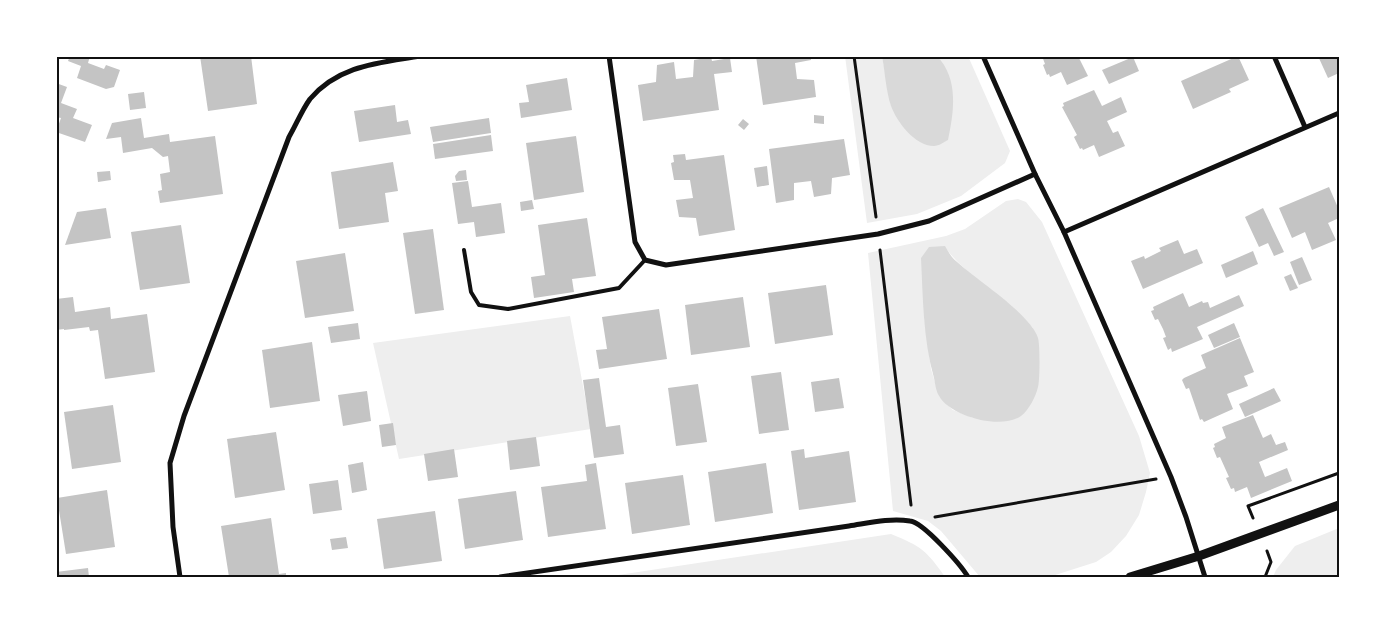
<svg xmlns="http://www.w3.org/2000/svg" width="1395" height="633" viewBox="0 0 1395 633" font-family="'DejaVu Sans',sans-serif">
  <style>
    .green { fill: #eee; fill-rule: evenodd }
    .water { fill: #d9d9d9 }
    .building { fill: #c4c4c4 }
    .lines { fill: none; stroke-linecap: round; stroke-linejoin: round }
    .path { stroke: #111; stroke-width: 3 }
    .service { stroke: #111; stroke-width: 4 }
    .minor { stroke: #111; stroke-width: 5 }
    .tertiary { stroke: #111; stroke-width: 9 }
    .neatline { fill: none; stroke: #111; stroke-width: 2 }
  </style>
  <rect width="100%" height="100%" fill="#fff"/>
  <g class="green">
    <polygon points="845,56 882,56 891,105 940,59 937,56 968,56 1010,151 1005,163 961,196 917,214 867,223"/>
    <path d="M1018 199 1026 202 1042 222 1139 436 1150 473 1146 492 1139 515 1126 536 1111 552 1096 562 1049 577H980L941 531 928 521 893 511 868 253 946 236 965 229 1006 201ZM944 246C968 279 1007 297 1033 328L973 418 953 410 939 396 931 369 924 316Z"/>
    <polygon points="570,316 591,429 399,459 373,343"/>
    <polygon points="1339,528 1339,577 1273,577 1276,570 1295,546"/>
    <path d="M891 534C921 546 927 551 945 577H605Z"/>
  </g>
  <g class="water">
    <path d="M882 56H937C959 79 954 112 948 140 944 142 939 146 934 146 915 146 897 122 891 106 886 91 885 72 882 56Z"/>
    <path d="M945 246C948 251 951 257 956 261 975 279 1031 314 1038 338 1040 344 1040 380 1038 387 1036 396 1029 410 1021 416 1002 430 951 417 939 396 936 391 935 383 934 378 923 339 923 298 921 258L929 247Z"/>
  </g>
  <g class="building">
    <polygon points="70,56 90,56 88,63 104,69 106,65 120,70 114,87 106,89 77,78 81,66 68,61"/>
    <polygon points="200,56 251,56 257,104 208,111"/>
    <polygon points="756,56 811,56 811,60 795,63 797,79 814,80 816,97 763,105"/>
    <polygon points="1042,56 1078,56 1088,76 1067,85 1061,72 1050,77 1049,74 1047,75 1043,65 1045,64"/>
    <polygon points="1238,56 1249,80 1229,89 1231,92 1193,109 1181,81"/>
    <polygon points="1318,56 1339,56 1339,73 1328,78"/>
    <polygon points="711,57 712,61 730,58 732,72 714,74 719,110 643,121 638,85 656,82 657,65 674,62 676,79 693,77 694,60"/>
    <polygon points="1133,57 1139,71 1109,84 1102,70"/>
    <polygon points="567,78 572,110 521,118 519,103 529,102 526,85"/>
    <polygon points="56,83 67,87 61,103 77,109 73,118 92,125 85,142 56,132 61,118 56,117"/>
    <polygon points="1094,90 1102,106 1121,97 1127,112 1107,121 1113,133 1118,131 1125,146 1099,157 1094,145 1083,150 1082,148 1080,149 1074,137 1077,135 1062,107 1064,106 1063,103"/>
    <polygon points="144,92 146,108 130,110 128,94"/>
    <polygon points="395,105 397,122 408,120 411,134 359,142 354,111"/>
    <polygon points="814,115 824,116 824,124 814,123"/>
    <polygon points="141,118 144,138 169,134 170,142 215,136 223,194 160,203 158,191 162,190 160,174 170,172 168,156 163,157 152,148 123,153 121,137 106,139 112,123"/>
    <polygon points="489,118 491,133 433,142 430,127"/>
    <polygon points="743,119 749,124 744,130 738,125"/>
    <polygon points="491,135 493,151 435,159 433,144"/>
    <polygon points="576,136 584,192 534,200 526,143"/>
    <polygon points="844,139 850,175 832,178 831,194 814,197 811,181 794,183 794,200 776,203 769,149"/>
    <polygon points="685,154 686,160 724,155 735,230 699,236 696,218 679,217 676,200 693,198 690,180 674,180 671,163 674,162 673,155"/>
    <polygon points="393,162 398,191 385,193 389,222 339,229 331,172"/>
    <polygon points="767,166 769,185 757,187 754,168"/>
    <polygon points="466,170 467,180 456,181 455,176 459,171"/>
    <polygon points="110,171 111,180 98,182 97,172"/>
    <polygon points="468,181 472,207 501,203 505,233 476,237 474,222 458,224 452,183"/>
    <polygon points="1329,187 1339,210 1339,218 1328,223 1336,240 1312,250 1305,232 1292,238 1279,208"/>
    <polygon points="532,200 534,209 521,211 520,202"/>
    <polygon points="106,208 111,238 65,245 77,212"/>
    <polygon points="1263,208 1284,252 1274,256 1268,243 1259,247 1245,217"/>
    <polygon points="587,218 596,276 572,279 574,292 534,298 531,277 545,275 538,225"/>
    <polygon points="181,225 190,283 140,290 131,232"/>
    <polygon points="433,229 444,310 415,314 403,233"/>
    <polygon points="1178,240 1184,254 1197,249 1203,263 1143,289 1131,261 1144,256 1145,259 1161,251 1159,248"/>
    <polygon points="1253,251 1258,264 1226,278 1221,265"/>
    <polygon points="345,253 354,311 305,318 296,261"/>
    <polygon points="1302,257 1312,280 1299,285 1290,262"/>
    <polygon points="1291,274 1298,288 1290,291 1284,277"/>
    <polygon points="826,285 833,335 775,344 768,293"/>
    <polygon points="1183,293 1189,307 1202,301 1203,303 1208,302 1210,308 1239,295 1244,306 1197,327 1203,339 1172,352 1171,348 1168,350 1163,338 1166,337 1163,329 1158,319 1155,320 1151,311 1154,310 1153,307"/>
    <polygon points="73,297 75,312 110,307 111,319 147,314 155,372 105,379 98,330 90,331 89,327 64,330 64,329 56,330 56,299"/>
    <polygon points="743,297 750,347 691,355 685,305"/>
    <polygon points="659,309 667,359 599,369 596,350 607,349 602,317"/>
    <polygon points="358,323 360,339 331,343 328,327"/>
    <polygon points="1234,323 1240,337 1214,348 1208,335"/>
    <polygon points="1240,338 1254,372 1244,376 1248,386 1227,394 1233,409 1204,422 1202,419 1200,420 1189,388 1186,389 1182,380 1184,378 1206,368 1201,355"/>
    <polygon points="312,342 320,401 270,408 262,350"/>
    <polygon points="781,372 789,430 759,434 751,376"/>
    <polygon points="599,378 606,427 620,425 624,454 594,458 583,380"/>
    <polygon points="839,378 844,408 815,412 811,382"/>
    <polygon points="698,384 707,442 676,446 668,388"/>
    <polygon points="1274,388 1281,401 1245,417 1239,404"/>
    <polygon points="367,391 371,421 343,426 338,395"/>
    <polygon points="113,405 121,462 72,469 64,412"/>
    <polygon points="1253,415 1263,438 1271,434 1276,445 1285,442 1288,450 1259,462 1265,477 1287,468 1292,481 1251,498 1247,487 1235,492 1234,488 1231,489 1226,478 1229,477 1220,457 1217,458 1213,448 1215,447 1214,444 1226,438 1222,427"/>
    <polygon points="393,423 396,445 382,447 379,425"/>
    <polygon points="276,432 285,490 235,498 227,439"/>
    <polygon points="536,437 540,466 510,470 507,441"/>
    <polygon points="454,449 458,477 428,481 424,454"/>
    <polygon points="804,449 805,458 849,451 856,502 799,510 791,451"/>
    <polygon points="363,462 367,490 352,493 348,465"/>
    <polygon points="596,463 606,529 548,537 541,487 587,481 585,465"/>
    <polygon points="766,463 773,513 715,522 708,472"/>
    <polygon points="683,475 690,525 632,534 625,483"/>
    <polygon points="338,480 342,510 313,514 309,484"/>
    <polygon points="107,490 115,547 66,554 57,498"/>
    <polygon points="516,491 523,540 465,549 458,499"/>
    <polygon points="435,511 442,561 384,569 377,519"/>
    <polygon points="271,518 279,574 286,573 286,577 229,577 221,526"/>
    <polygon points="346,537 348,548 332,550 330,539"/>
    <polygon points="88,568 89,577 56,577 56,572"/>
  </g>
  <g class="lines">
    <g class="path">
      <polyline points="854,56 876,217"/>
      <polyline points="880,250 911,505"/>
      <polyline points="935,517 1156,479"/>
      <polyline points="1253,518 1248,506 1339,473"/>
      <polyline points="1265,577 1271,562 1267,551"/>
    </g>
    <polyline class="service" points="464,250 471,292 479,305 508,309 619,288 645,260"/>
    <g class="minor">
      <polyline points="609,56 635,242 645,260 666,265 878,234 929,221 1035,174"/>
      <polyline points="983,56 1035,174 1064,232 1171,477 1186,517 1205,577"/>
      <polyline points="1274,56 1305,127"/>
      <polyline points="1064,232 1339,113"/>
      <path d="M180 577 173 527 170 463 184 416 289 137C296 125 302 110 310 99 339 65 379 63 420 56"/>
      <path d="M500 577 849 526C869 523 889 518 910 521 923 522 961 565 968 577"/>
    </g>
    <polyline class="tertiary" points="1130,577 1199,556 1339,505"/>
  </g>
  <rect width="1395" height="633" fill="none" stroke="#ffffff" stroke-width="115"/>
  <rect x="58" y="58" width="1280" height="518" class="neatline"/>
</svg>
